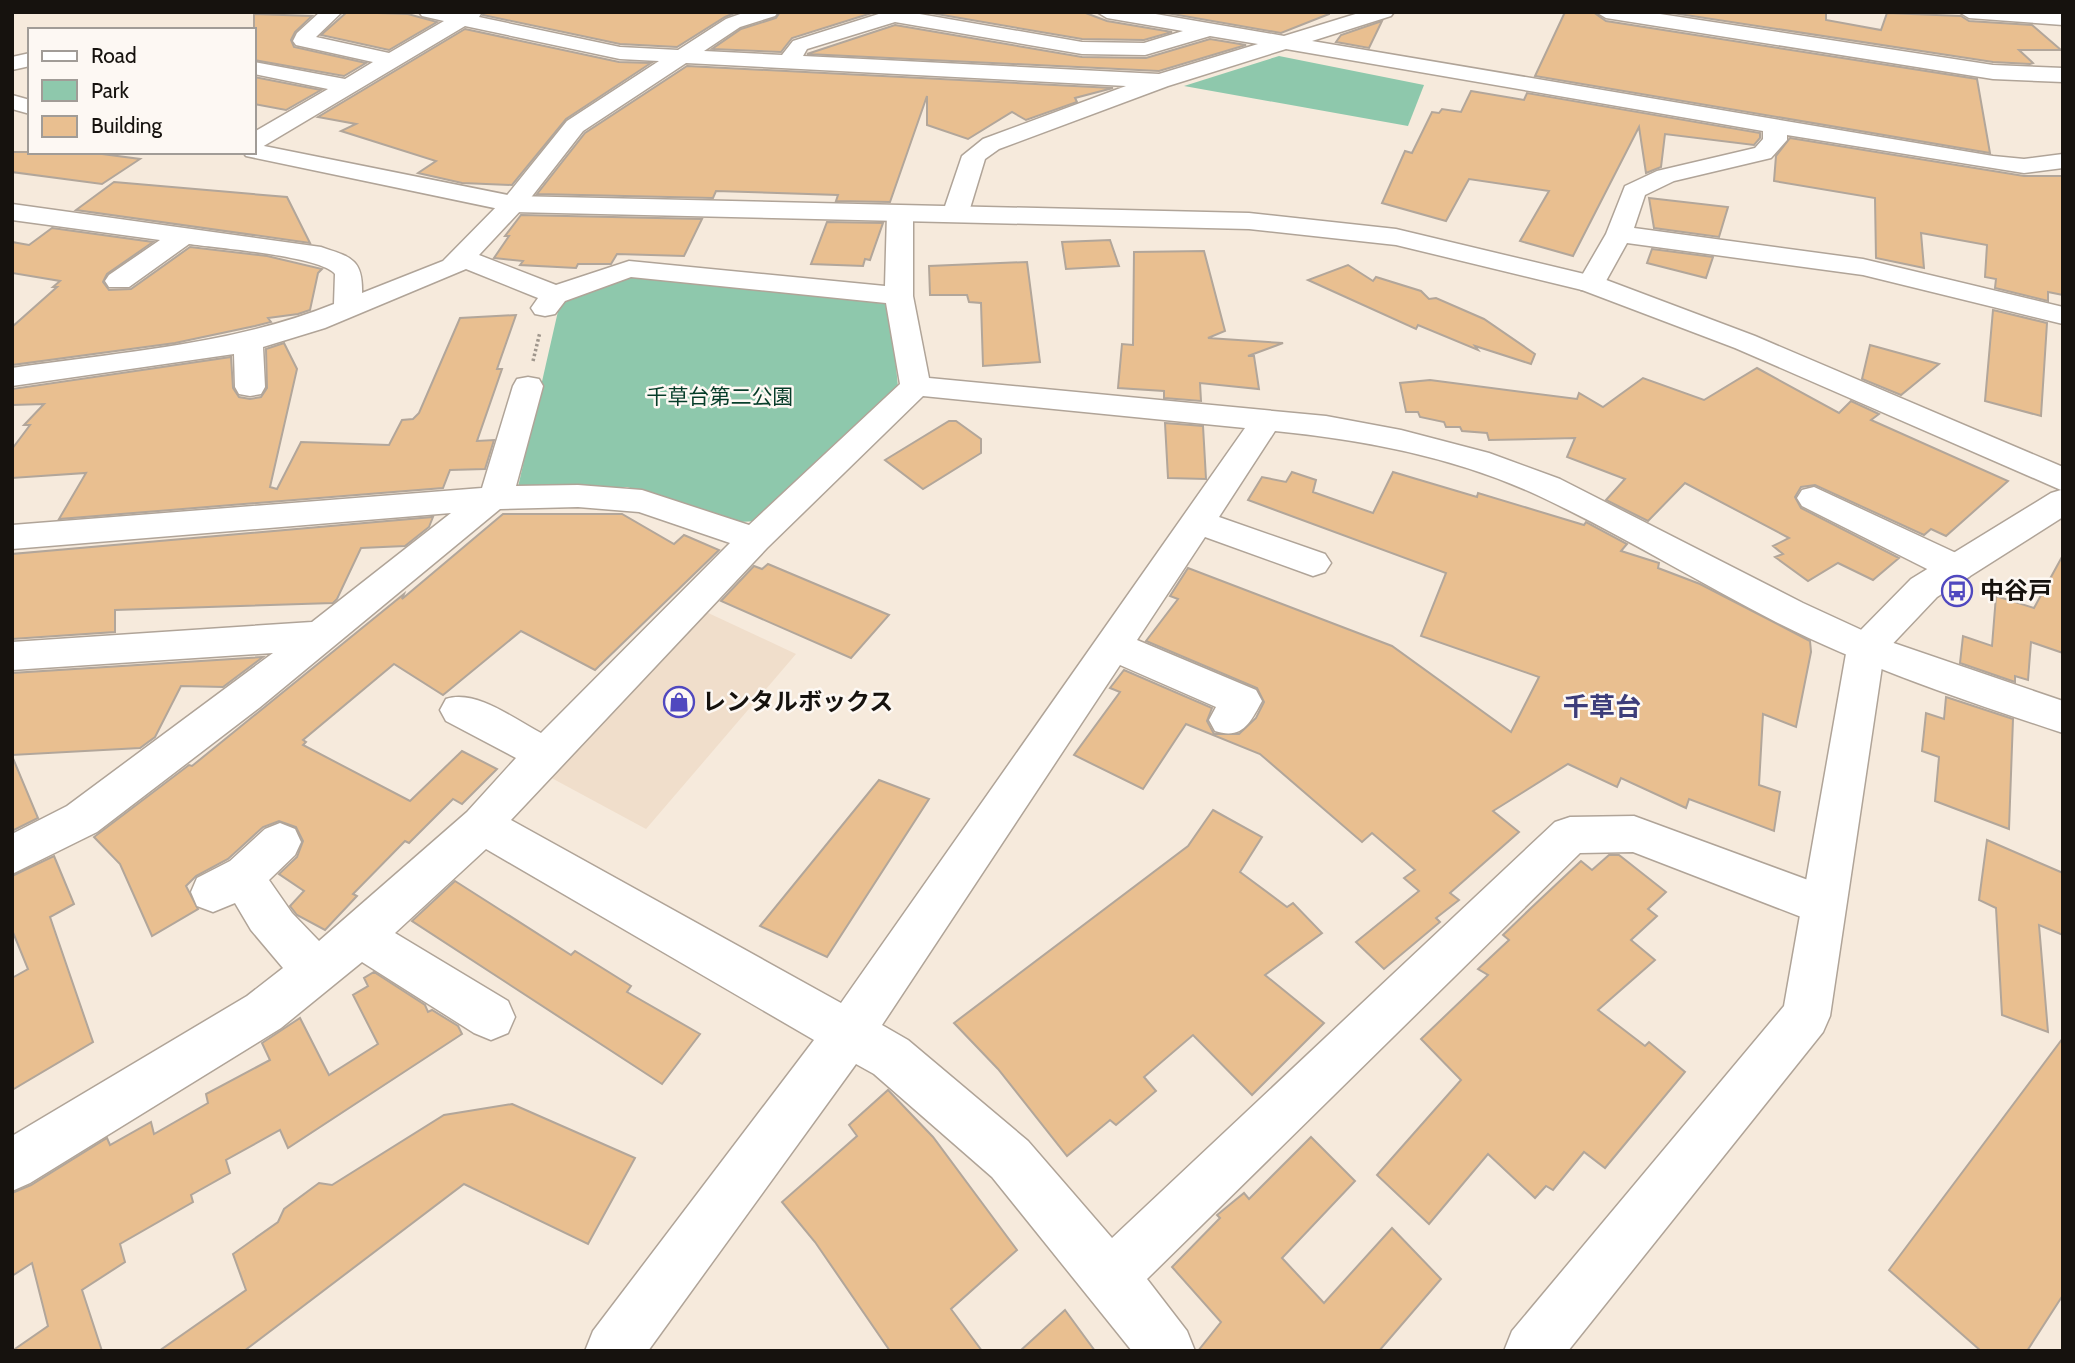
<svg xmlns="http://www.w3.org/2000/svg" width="2075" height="1363" viewBox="0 0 2075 1363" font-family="Cabin,'Noto Sans JP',sans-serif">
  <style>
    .built { fill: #f0decb }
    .green { fill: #8ec8ac }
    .building { fill: #e9bf90; stroke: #b2a69a; stroke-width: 2 }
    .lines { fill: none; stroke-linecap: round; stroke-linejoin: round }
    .minor-casing { stroke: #b0a498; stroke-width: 3 }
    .tertiary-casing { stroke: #b0a498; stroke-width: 3 }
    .path { stroke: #9f968c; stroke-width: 3.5; stroke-dasharray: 2.5 2.5; stroke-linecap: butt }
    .minor { fill: #fff; fill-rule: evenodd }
    .tertiary { fill: #fff; fill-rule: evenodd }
    .labels { text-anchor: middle; stroke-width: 5; stroke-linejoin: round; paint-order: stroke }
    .far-park-label { font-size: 21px; fill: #063d29; stroke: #fdf8f3 }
    .poi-label { font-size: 24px; font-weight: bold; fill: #16120e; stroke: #fdf8f3; text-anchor: start }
    .neighbourhood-label { font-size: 26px; font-weight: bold; fill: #3d3d7a; stroke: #fdf8f3 }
  </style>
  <rect width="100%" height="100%" fill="#f6eadc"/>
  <polygon class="built" points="704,611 796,654 646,829 546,775"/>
  <g class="green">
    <polygon points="1279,56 1424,85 1408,126 1184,86"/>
    <polygon points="624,276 889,295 898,387 759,521 739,522 627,487 518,487 561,298"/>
  </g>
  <g class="building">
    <polygon points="347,12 408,14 437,22 389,50 321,35"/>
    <polygon points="484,12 737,12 725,17 677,47 620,44 483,15"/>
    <polygon points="780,12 875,12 792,38 781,52 712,49 741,29 776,18"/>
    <polygon points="925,12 1083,12 1107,21 1172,32 1144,40 1082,39"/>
    <polygon points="1161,12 1329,12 1329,14 1281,33"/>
    <polygon points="1565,12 1593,12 1606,21 1977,79 1990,153 1535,76"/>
    <polygon points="1666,12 1826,12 1826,20 1881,30 1887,13 1961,16 1969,21 2032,25 2061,50 2019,50 2033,63 2030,64 1993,62"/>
    <polygon points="254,14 312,16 295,32 291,40 294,47 366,63 344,76 254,60"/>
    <polygon points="1382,21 1369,48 1336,42 1341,35"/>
    <polygon points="895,25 1082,57 1146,58 1210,39 1246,45 1159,71 807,54"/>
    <polygon points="465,29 619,62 651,63 566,119 512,185 462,183 418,173 436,161 341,131 356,124 318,117"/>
    <polygon points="687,66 1113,88 1075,98 1077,102 1026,120 1012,112 968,139 927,125 927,96 890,202 836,201 838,195 716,191 713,198 537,194 585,133"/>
    <polygon points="254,77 321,90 286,110 254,104"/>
    <polygon points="1471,91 1524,100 1527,93 1760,133 1760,138 1754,145 1665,134 1661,167 1646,173 1639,127 1573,256 1520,241 1549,191 1469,179 1446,221 1382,203 1405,151 1412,153 1432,112 1439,113 1442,109 1461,112"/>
    <polygon points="1790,138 2024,176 2063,176 2063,295 2048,292 2048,301 1995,288 1996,279 1985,277 1987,245 1921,233 1924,268 1876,258 1875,198 1774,181 1776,156"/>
    <polygon points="12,152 87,152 140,159 102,184 12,172"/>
    <polygon points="114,182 287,197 310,243 76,210"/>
    <polygon points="1649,198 1728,207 1719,237 1654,228"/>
    <polygon points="521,215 702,219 684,256 617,254 611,264 578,264 576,268 520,265 523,261 494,258 509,236 505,236"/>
    <polygon points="827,222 883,223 870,260 865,259 863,266 811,264"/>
    <polygon points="52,228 153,242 107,274 103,282 109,290 131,289 190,247 267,256 322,269 318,273 310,310 298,314 268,318 271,322 255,326 175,343 12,365 12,327 57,287 53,287 60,281 12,273 12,242 29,245"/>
    <polygon points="1110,240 1119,266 1066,269 1062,242"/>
    <polygon points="1652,249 1713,257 1706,278 1647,263"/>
    <polygon points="1204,251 1225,331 1208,338 1283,343 1248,356 1254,356 1259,389 1200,383 1201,401 1164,398 1164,391 1118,388 1122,344 1133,345 1134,252"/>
    <polygon points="1027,262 1040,362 983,366 981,303 969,302 967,295 930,295 929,266"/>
    <polygon points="1348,265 1373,281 1376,277 1421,291 1429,299 1436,298 1484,319 1535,354 1531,364 1475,346 1478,350 1418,325 1416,329 1308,280"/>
    <polygon points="1993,310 2047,323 2041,416 1985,401"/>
    <polygon points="516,315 497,369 502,369 477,441 494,440 485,469 450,470 443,488 59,519 86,473 12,478 12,449 30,425 24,425 44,404 12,405 12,389 231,357 233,388 239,397 250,399 261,397 267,388 266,349 284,343 297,369 270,487 277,489 301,442 389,445 402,420 413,419 419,413 460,318"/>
    <polygon points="1870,345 1939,364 1901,395 1862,379"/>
    <polygon points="1757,368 1839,413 1851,401 1879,414 1871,420 2008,481 1946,536 1931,529 1924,535 1815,485 1801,487 1795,497 1801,508 1899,558 1873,580 1838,563 1808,581 1775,557 1783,554 1773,546 1789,538 1685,483 1648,521 1606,500 1625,479 1567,457 1575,438 1489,440 1487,433 1462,431 1460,427 1446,427 1444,422 1420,417 1418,412 1406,412 1400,383 1430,380 1577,399 1579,393 1603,407 1643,378 1704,400"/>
    <polygon points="949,421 956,421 981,439 981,453 923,489 885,460"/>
    <polygon points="1165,423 1203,426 1206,479 1168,478"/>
    <polygon points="1292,472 1316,480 1313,492 1373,513 1393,472 1477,497 1478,493 1584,525 1586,522 1627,544 1621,551 1659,563 1658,568 1700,584 1810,641 1811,652 1796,727 1763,714 1759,785 1780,792 1774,831 1689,799 1686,808 1621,778 1617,787 1568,764 1493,811 1519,832 1450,893 1459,900 1436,918 1440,922 1384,969 1356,942 1419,891 1404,878 1415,870 1372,833 1362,842 1260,754 1186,724 1143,789 1074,755 1120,692 1110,688 1124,670 1212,708 1207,721 1214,734 1239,734 1256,718 1264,702 1257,688 1146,641 1178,599 1170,596 1188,568 1392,646 1511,732 1539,677 1421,636 1446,573 1248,500 1262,477 1286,482"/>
    <polygon points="503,514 622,514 674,544 684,535 719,550 595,670 521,631 443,695 394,664 303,740 306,742 303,745 410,801 462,751 497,769 462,804 453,799 409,843 405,841 353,894 357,896 325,930 297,915 290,906 304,891 279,874 297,857 303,841 296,827 279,821 263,827 228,859 196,876 186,886 198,909 152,936 120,864 94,837 189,765 192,766 404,594 402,599"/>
    <polygon points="433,517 429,527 405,546 361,548 337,599 333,603 115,610 115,632 12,639 12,554"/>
    <polygon points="2063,555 2063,653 2031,642 2028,680 2015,676 2015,682 1960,663 1963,636 1992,646 1996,596 2034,608"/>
    <polygon points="768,564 889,615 851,658 721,601 754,566 762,569"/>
    <polygon points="263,657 223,687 181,686 155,737 140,748 12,755 12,673"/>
    <polygon points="1946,697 2013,719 2009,829 1935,801 1939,757 1922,751 1926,713 1944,719"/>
    <polygon points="12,756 38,818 12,831"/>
    <polygon points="879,780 929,799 827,957 760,926"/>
    <polygon points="1213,810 1262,837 1240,872 1287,907 1293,903 1322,933 1265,975 1324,1023 1252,1095 1193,1035 1144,1077 1156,1091 1116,1125 1110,1120 1067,1156 998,1069 954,1023 1188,846"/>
    <polygon points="1987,840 2063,873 2063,935 2039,925 2048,1032 2002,1015 1996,908 1979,900"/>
    <polygon points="1609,855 1619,855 1666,892 1648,909 1657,916 1631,940 1655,960 1598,1010 1645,1046 1649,1042 1685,1072 1605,1168 1584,1152 1553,1190 1546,1186 1535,1198 1488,1154 1429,1224 1377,1175 1461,1080 1421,1039 1488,975 1478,969 1509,940 1503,935 1531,908 1581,861 1592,870"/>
    <polygon points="54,856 74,904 50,917 93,1042 12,1090 12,978 28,969 12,930 12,876"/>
    <polygon points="455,881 571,955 575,951 631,986 627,992 700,1034 662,1084 412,921"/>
    <polygon points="374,972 425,1005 428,1012 432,1010 458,1026 462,1034 288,1148 280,1130 226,1160 230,1173 191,1195 193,1202 120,1244 125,1262 82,1290 102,1351 12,1351 48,1326 32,1263 12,1276 12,1193 31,1185 107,1138 110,1145 151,1122 154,1134 208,1103 206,1094 270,1060 262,1043 300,1018 329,1075 378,1044 353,995 368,986 364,978"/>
    <polygon points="2063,1038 2063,1295 2027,1351 1981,1351 1889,1270"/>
    <polygon points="888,1090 933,1137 1017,1250 951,1309 982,1351 890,1351 815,1242 782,1202 857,1136 849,1125"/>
    <polygon points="512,1104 635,1158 588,1244 464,1184 244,1351 159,1351 246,1290 233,1254 278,1222 284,1209 319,1183 332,1185 444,1115"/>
    <polygon points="1311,1137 1355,1181 1282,1258 1324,1303 1392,1228 1441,1279 1379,1351 1198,1351 1221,1322 1172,1267 1220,1218 1217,1215 1244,1193 1249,1199"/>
    <polygon points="1065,1310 1095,1351 1020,1351"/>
  </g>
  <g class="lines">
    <g class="minor-casing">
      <g id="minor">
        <path d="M320 12H342L316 37 389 53 444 21 422 16 419 12H482L479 17 620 47 678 50 726 19 746 12H778L775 16 740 27 704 51 782 55 793 41 885 12H908L1082 42 1144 43 1183 31 1107 18 1097 12H1144L1284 36 1362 12H1394L1391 16 1312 41 1993 156 2024 159 2063 154V168L2024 173 1787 135V140L1771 158 1674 181 1645 195 1634 228 1863 259 2063 307V324L1863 275 1627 243 1601 290H1581L1577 284 1606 234 1625 186 1657 171 1755 148 1763 139V131L1286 49 1168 86 999 149 985 159 968 215 964 220H946L942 215 962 156 983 139 1126 86 686 63 583 131 522 209 479 255 556 285 629 261 885 286 887 213 891 208H909L913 213V296L929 378 1326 416 1401 430 1489 453 1560 479 1803 603 1879 638 2063 701V733C1966 701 1867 668 1776 622 1696 581 1619 533 1537 495 1455 457 1364 440 1275 431L1219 517 1325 554 1331 563 1325 572 1313 576 1205 537 1137 640 1256 690 1262 701C1250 723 1242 740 1215 731L1209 720 1216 707 1120 665 882 1025 908 1040 1028 1141 1112 1238 1555 822 1570 817 1634 816 1838 891 1844 905 1838 919 1822 925 1633 852 1580 853 1147 1279 1187 1331 1195 1351H1132L992 1177 874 1074 856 1064 648 1351H585L593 1331 814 1040 486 849 395 933 508 1001 515 1017 508 1033 491 1040 474 1033 362 962 281 1028 30 1183 12 1191V1136L247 996 283 968 251 930 235 903 213 912 197 906 191 892 197 878 230 861 265 829 280 823 295 829 301 842 295 855 269 880 292 913 319 941 467 812 516 758 446 721 440 710 446 699C476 689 514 719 541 733L730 543 639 512 578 507 500 509 259 708 97 832 12 874V834L67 806 273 653 12 670V642L312 622 451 513 12 549V525L482 488 513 386 517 379 528 377 539 379 543 386 516 486 578 485 642 490 749 525 900 384 886 303 631 277 565 301 555 314 545 316 535 314 531 308 538 298 466 269 325 328 263 347 265 387 261 394 250 396 239 394 235 387 234 354 12 386V368C120 352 232 345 334 304L335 274C321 256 217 248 189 244L129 287H109L105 281 109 275 160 240 12 220V204L321 247C351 257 363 259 362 293L443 261 504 199 567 121 659 61 620 59 465 26 262 147 254 149V132L328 89 254 74V62L345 79 373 62 296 45 293 41 297 33ZM895 22 1082 54 1145 55 1210 36 1258 44 1159 74 803 56 807 49ZM923 396 1245 428 841 1003 511 820 767 548Z"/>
        <polygon points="1596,12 1647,12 1993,65 2063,68 2063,82 1993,79 1606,18"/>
        <polygon points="1959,12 2063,13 2063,25 1969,18"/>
        <polygon points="30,53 30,66 12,70 12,57"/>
        <polygon points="1814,487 1969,559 1974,568 1969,577 1956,581 1943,577 1802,506 1797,498 1802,490"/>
      </g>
    </g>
    <g class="tertiary-casing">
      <g id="tertiary">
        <polygon points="12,95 30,100 30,114 12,109"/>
        <polygon points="254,144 513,196 1249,213 1396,229 1601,278 1755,336 2063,467 2063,517 1937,597 1884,653 1830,1016 1823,1032 1568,1351 1504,1351 1512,1331 1784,1006 1847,648 1853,638 1911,579 2051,493 2061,490 1735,348 1582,290 1396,245 1249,229 513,212 246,156 243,152 254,152"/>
      </g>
    </g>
    <polyline class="path" points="533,361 540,332"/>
    <use href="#minor" class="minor"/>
    <use href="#tertiary" class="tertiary"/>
  </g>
  <defs>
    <g id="bus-ring" transform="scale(1.575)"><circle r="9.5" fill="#fdf8f3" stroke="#5048bf" stroke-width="1.5"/><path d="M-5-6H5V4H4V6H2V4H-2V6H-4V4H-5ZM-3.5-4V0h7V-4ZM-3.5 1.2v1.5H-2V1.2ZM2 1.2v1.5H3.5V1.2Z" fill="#5048bf"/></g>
    <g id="shop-ring" transform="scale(1.575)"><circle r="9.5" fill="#fdf8f3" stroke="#5048bf" stroke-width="1.5"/><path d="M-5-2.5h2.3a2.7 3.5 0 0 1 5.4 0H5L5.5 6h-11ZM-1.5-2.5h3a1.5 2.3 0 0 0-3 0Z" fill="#5048bf"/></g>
  </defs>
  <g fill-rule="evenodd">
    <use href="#bus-ring" x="1957" y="591"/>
    <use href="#shop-ring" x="679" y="702"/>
  </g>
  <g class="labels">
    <g class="far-park-label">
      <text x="720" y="404">千草台第二公園</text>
    </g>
    <g class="poi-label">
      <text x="1980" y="599">中谷戸</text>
      <text x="702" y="710">レンタルボックス</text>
    </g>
    <g class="neighbourhood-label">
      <text x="1602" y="716">千草台</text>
    </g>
  </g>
  <rect width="2075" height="1363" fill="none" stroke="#16120e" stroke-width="28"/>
  <rect x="28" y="28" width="228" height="126" fill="#fdf8f3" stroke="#a19c97" stroke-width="2"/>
  <rect x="42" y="51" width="35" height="10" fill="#ffffff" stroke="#a19c97" stroke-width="2"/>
  <text x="91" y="63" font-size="21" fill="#16120e">Road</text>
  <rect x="42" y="80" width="35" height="21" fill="#8ec8ac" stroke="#a19c97" stroke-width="2"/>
  <text x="91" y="98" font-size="21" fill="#16120e">Park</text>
  <rect x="42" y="116" width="35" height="21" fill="#e9bf90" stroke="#a19c97" stroke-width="2"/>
  <text x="91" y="133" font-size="21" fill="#16120e">Building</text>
</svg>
